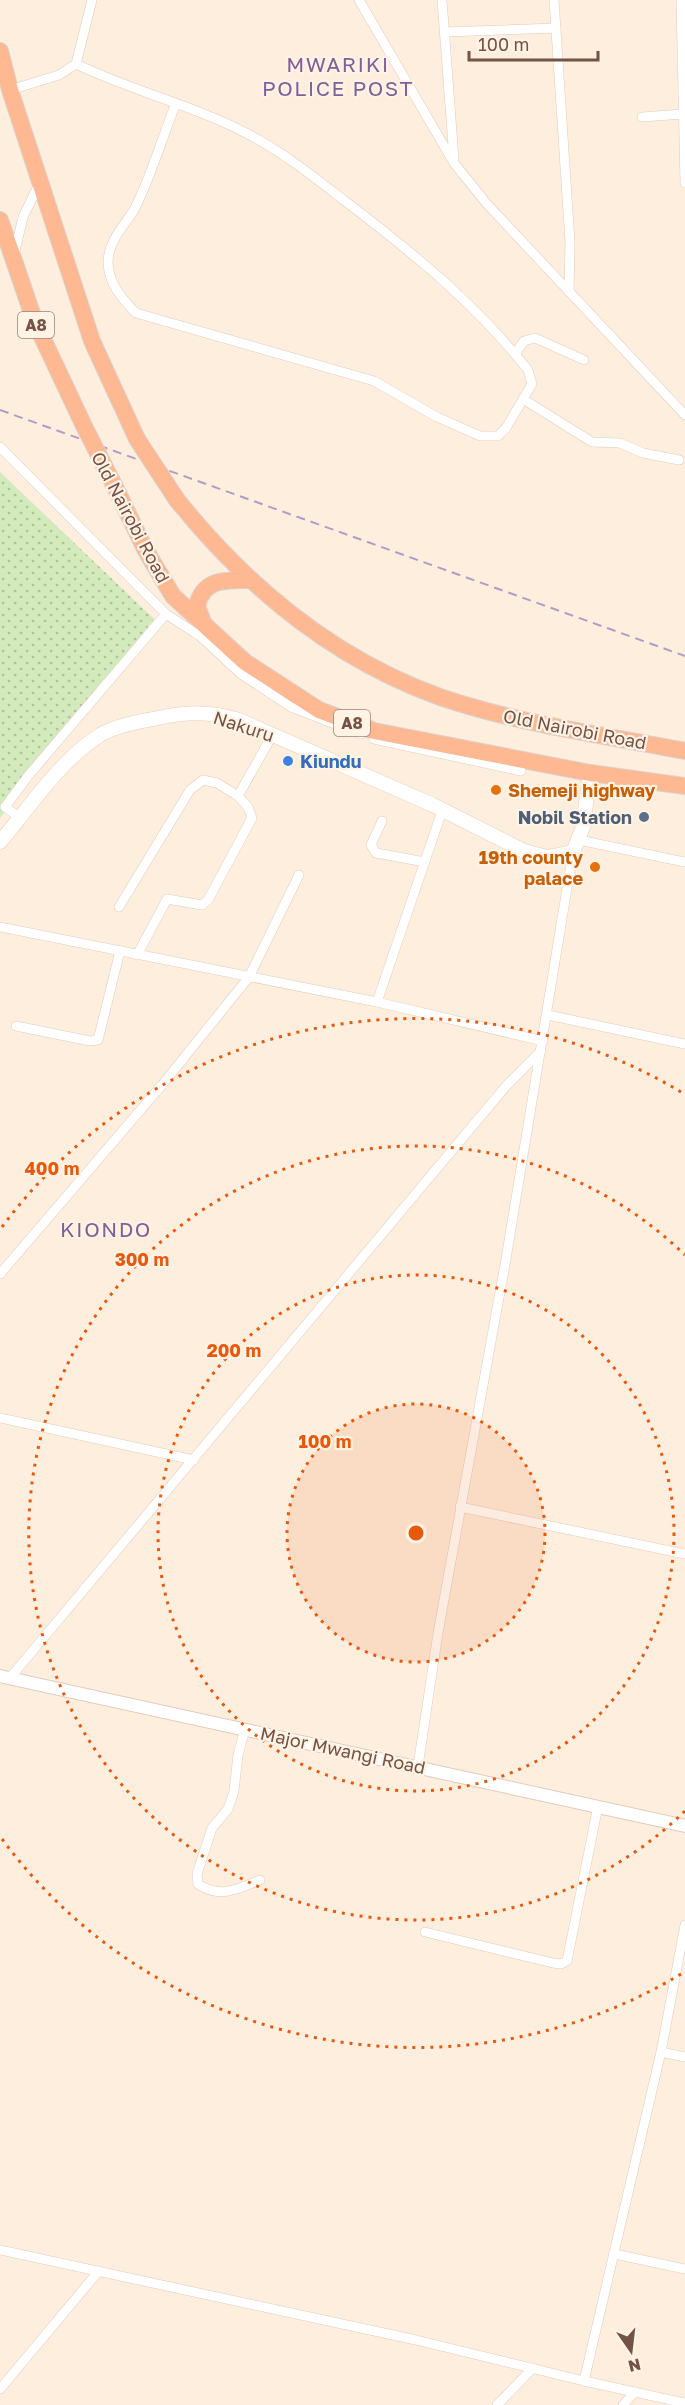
<svg xmlns="http://www.w3.org/2000/svg" width="685" height="2405" font-family="'Golos Text',sans-serif">
  <style>
    .grass { fill: url(#grass-dots) }
    .lines { fill: none; stroke-linecap: round; stroke-linejoin: round }
    .minor-casing { stroke: #e3cbbd; stroke-width: 10 }
    .tertiary-casing { stroke: #e3cbbd; stroke-width: 14 }
    .secondary-casing { stroke: #e9ccb9; stroke-width: 15 }
    .trunk-casing { stroke: #dbd2cf; stroke-width: 18 }
    .minor { stroke: #fff; stroke-width: 9 }
    .tertiary { stroke: #fff; stroke-width: 12 }
    .secondary { stroke: #fff; stroke-width: 14 }
    .trunk { stroke: #feb892; stroke-width: 16 }
    .rail { stroke: #b09dc6; stroke-width: 2; stroke-dasharray: 9 6; stroke-linecap: butt }
    .trunk-bridge-casing { stroke: #dbd2cf; stroke-width: 18; stroke-linecap: butt }
    .trunk-bridge { stroke: #feb892; stroke-width: 16 }
    .ring { fill: none; stroke: #e8590c; stroke-width: 3; stroke-dasharray: 3 6 }
    .shop-dot { fill: #3f7fe0; stroke: #fff3e5; stroke-width: 2 }
    .food-dot { fill: #e8710a; stroke: #fff3e5; stroke-width: 2 }
    .service-dot { fill: #5c6f8a; stroke: #fff3e5; stroke-width: 2 }
    .labels { text-anchor: middle; dominant-baseline: central; stroke-width: 4.5; stroke-linejoin: round; paint-order: stroke }
    .shield { fill: #fff3e5; stroke: #9e8275; stroke-width: 1.5 }
    .shield-label { font-size: 16px; font-weight: bold; fill: #745245 }
    .street-label { font-size: 18px; fill: #745245; stroke: #fff3e5 }
    .shop-label { font-size: 18px; font-weight: bold; fill: #366cbe; stroke: #fff3e5; text-anchor: start }
    .food-label { font-size: 18px; font-weight: bold; fill: #c56008; stroke: #fff3e5; text-anchor: start }
    .service-label { font-size: 18px; font-weight: bold; fill: #4e5e75; stroke: #fff3e5; text-anchor: end }
    .quarter-label { font-size: 21px; letter-spacing: 1.5px; fill: #816098; stroke: #fff3e5 }
    .centre { fill: #e8590c; stroke: #fff3e5; stroke-width: 3 }
    .ring-label { font-size: 18px; text-anchor: middle; font-weight: bold; fill: #e8590c; stroke: #fff3e5; stroke-width: 4.5; stroke-linejoin: round; paint-order: stroke }
  </style>
  <defs>
    <pattern id="grass-dots" width="8" height="8" patternUnits="userSpaceOnUse" patternTransform="scale(1.5)"><rect width="8" height="8" fill="#d3ebbc"/><path d="M2 2h.1M6 6h.1" fill="none" stroke="#b0c19b" stroke-width="1.8" stroke-linecap="round"/></pattern>
  </defs>
  <rect width="100%" height="100%" fill="#fdeede"/>
  <polygon class="grass" points="0,472 154,619 0,818"/>
  <g class="lines">
    <defs>
      <g id="minor">
        <polyline points="359,0 454,163 487,204 685,415"/>
        <polyline points="442,0 454,159"/>
        <polyline points="554,0 570,242 569,292"/>
        <polyline points="681,0 685,183"/>
        <polyline points="444,32 556,28"/>
        <path d="M76,64c56,27 117,41 172,70 36,19 66,43 97,67 67,51 131,103 183,169l4,14 -26,44 -8,8h-18l-43,-19 -63,-36 -238,-68c-14,-14 -27,-29 -28,-50 0,-22 16,-37 26,-53 17,-33 28,-72 42,-107"/>
        <polyline points="10,90 59,75 76,64 92,0"/>
        <polyline points="642,117 683,114"/>
        <polyline points="14,255 23,217 40,182"/>
        <polyline points="515,354 524,341 535,338 584,360"/>
        <polyline points="523,399 592,442 620,443 643,453 679,460"/>
        <polyline points="0,447 166,614 28,776 5,807 20,818"/>
        <polyline points="166,614 200,636 241,674 291,707 361,734"/>
        <polyline points="374,739 521,771"/>
        <polyline points="382,821 371,845 376,853 425,862"/>
        <polyline points="579,840 685,862"/>
        <polyline points="119,907 190,790 203,780 217,783 238,796"/>
        <polyline points="0,927 377,1002 543,1041"/>
        <polyline points="137,955 167,899 202,905 208,900 252,818 248,807 238,796 273,734"/>
        <polyline points="377,1002 442,811"/>
        <polyline points="548,1015 685,1044"/>
        <polyline points="16,1026 90,1041 98,1040 120,951"/>
        <polyline points="0,1274 162,1085 249,977 299,875"/>
        <polyline points="0,1418 194,1460"/>
        <polyline points="460,1507 685,1554"/>
        <polyline points="9,1679 475,1123 508,1084 541,1051"/>
        <path d="M245,1729l-7,26 -4,36 -6,18 -16,19 -15,46 1,10c22,15 39,5 62,-4"/>
        <polyline points="418,1766 438,1633 506,1259 573,852"/>
        <polyline points="425,1932 553,1963 561,1964 567,1961 598,1806"/>
        <polyline points="661,2052 685,2057"/>
        <polyline points="0,2250 416,2340 584,2381 685,2403"/>
        <polyline points="615,2254 685,2269"/>
        <polyline points="584,2381 661,2052 685,1925"/>
        <polyline points="0,2389 98,2272"/>
        <polyline points="497,2405 533,2368"/>
        <polyline points="623,2405 635,2392"/>
      </g>
      <polyline id="tertiary" points="0,1676 685,1826"/>
      <path id="secondary" d="M0,842c30,-35 60,-82 100,-107 17,-10 39,-13 58,-17 28,-6 53,-7 81,2l194,85 91,46 23,6 26,-5 10,-25 7,-54"/>
      <g id="trunk">
        <polyline points="0,51 10,90 92,341 137,439"/>
        <polyline points="0,220 35,322 84,426"/>
        <polyline points="118,493 146,551 173,596 245,662 319,710 374,731 590,773 685,786"/>
        <path d="M177,500c70,87 157,159 263,197 79,27 164,38 245,54"/>
        <path d="M203,622l-6,-16c6,-28 30,-26 53,-26"/>
      </g>
    </defs>
    <use href="#minor" class="minor-casing"/>
    <use href="#tertiary" class="tertiary-casing"/>
    <use href="#secondary" class="secondary-casing"/>
    <use href="#trunk" class="trunk-casing"/>
    <use href="#minor" class="minor"/>
    <use href="#tertiary" class="tertiary"/>
    <use href="#secondary" class="secondary"/>
    <use href="#trunk" class="trunk"/>
    <polyline class="rail" points="0,410 685,656"/>
    <defs>
      <g id="trunk-bridge">
        <polyline points="84,426 118,493"/>
        <polyline points="137,439 177,500"/>
      </g>
    </defs>
    <use href="#trunk-bridge" class="trunk-bridge-casing"/>
    <use href="#trunk-bridge" class="trunk-bridge"/>
  </g>
  <circle cx="416" cy="1533" r="129" fill="#e8590c" fill-opacity=".12"/>
  <g class="ring">
    <circle cx="416" cy="1533" r="129"/>
    <circle cx="416" cy="1533" r="258"/>
    <path d="M685 1811A387 387 0 1 1 685 1255"/>
    <path d="M681 1974A515 515 0 0 1 2 1839M2 1227A515 515 0 0 1 681 1092"/>
  </g>
  <circle class="shop-dot" cx="288" cy="761" r="6"/>
  <g class="food-dot">
    <circle cx="496" cy="790" r="6"/>
    <circle cx="595" cy="867" r="6"/>
  </g>
  <circle class="service-dot" cx="644" cy="817" r="6"/>
  <g class="labels">
    <g class="shield">
      <rect x="18" y="312" width="36" height="26" rx="4.5"/>
      <rect x="334" y="710" width="36" height="26" rx="4.5"/>
    </g>
    <g class="shield-label">
      <text x="36" y="325">A8</text>
      <text x="352" y="723">A8</text>
    </g>
    <g class="street-label">
      <text transform="translate(131 517) rotate(62)">Old Nairobi Road</text>
      <text transform="translate(244 726) rotate(18)">Nakuru</text>
      <text transform="translate(575 729) rotate(11)">Old Nairobi Road</text>
      <text transform="translate(343 1750) rotate(12)">Major Mwangi Road</text>
    </g>
    <g class="shop-label">
      <text x="300" y="761">Kiundu</text>
    </g>
    <g class="food-label">
      <text x="508" y="790">Shemeji highway</text>
      <text x="583" y="857" text-anchor="end">19th county<tspan x="583" dy="21">palace</tspan></text>
    </g>
    <g class="service-label">
      <text x="632" y="817">Nobil Station</text>
    </g>
    <g class="quarter-label">
      <text x="338" y="64">MWARIKI<tspan x="338" dy="24">POLICE POST</tspan></text>
      <text x="106" y="1229">KIONDO</text>
    </g>
  </g>
  <circle cx="416" cy="1533" r="9" class="centre"/>
  <g class="ring-label">
    <text x="52" y="1175">400 m</text>
    <text x="142" y="1266">300 m</text>
    <text x="234" y="1357">200 m</text>
    <text x="325" y="1448">100 m</text>
  </g>
  <g transform="translate(631 2351) rotate(166)" stroke="#fff3e5" stroke-width="4.5" paint-order="stroke">
  <path d="M0-4.5L10 22L0 15L-10 22Z" fill="#745245"/>
  <text y="-9" font-size="16" font-weight="bold" text-anchor="middle" fill="#745245">N</text>
  </g>
  <path d="M469 51v9h129v-9" fill="none" stroke="#745245" stroke-width="3"/>
  <text x="478" y="51" font-size="18" fill="#745245" stroke="#fff3e5" stroke-width="4.5" paint-order="stroke">100 m</text>
</svg>
